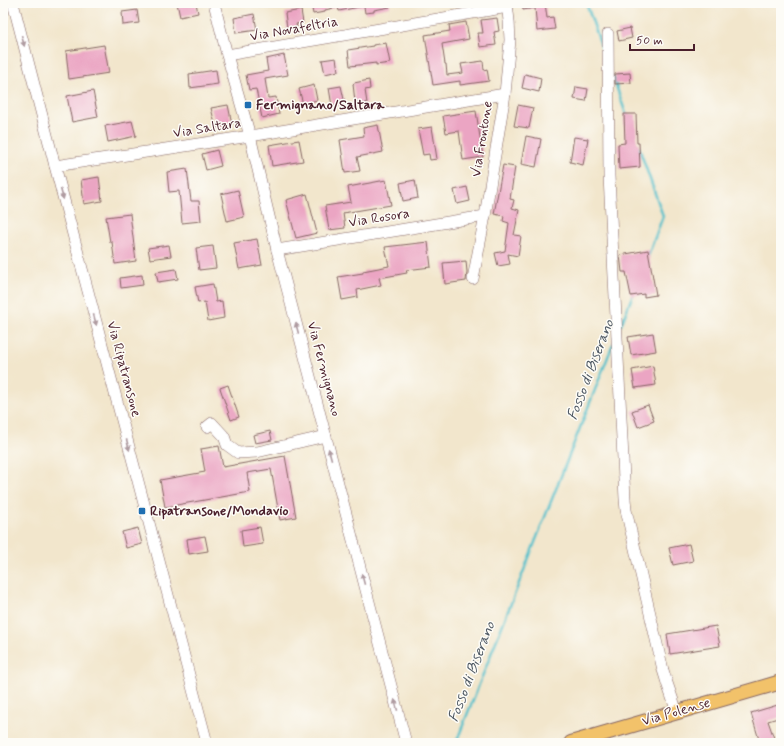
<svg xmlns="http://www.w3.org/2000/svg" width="784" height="746" font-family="Mynerve,sans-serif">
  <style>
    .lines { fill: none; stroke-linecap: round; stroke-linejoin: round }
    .stream { stroke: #54c1cc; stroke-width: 2.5 }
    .building { fill: #eba5c3 }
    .minor-casing { stroke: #856563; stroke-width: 12 }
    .major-casing { stroke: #856563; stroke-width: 16 }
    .minor { stroke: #fff; stroke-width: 11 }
    .major { stroke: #f2c26a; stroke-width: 14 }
    .oneway { fill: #ae9aa0 }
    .poi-dot { fill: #1f6fb2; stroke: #fdfcf7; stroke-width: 1.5 }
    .labels { text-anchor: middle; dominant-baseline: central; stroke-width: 3; stroke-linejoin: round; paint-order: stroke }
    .street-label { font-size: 14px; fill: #4a1f2b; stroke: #fdfcf7 }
    .poi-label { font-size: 14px; font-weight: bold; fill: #4a1f2b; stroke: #fdfcf7; text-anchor: start }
    .water-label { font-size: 15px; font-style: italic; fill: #4e5863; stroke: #fdfcf7 }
  </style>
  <rect width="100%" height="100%" fill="#fdfcf7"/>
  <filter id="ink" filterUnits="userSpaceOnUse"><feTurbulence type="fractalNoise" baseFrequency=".025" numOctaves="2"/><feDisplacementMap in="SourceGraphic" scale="8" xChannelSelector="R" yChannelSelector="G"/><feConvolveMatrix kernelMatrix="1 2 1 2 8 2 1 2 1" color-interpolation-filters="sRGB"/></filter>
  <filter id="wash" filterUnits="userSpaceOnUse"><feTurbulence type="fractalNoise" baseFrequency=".012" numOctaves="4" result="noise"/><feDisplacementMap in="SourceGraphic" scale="16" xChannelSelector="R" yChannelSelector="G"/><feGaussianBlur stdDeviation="0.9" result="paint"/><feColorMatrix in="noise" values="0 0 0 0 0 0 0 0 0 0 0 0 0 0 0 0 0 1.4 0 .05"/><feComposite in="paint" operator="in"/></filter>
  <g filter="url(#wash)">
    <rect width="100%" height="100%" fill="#f2e6cc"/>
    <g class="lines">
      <g class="stream">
        <polyline points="586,3 603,51"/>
        <polyline points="613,77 627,117"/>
        <polyline points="639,148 663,216 648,256"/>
        <polyline points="621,325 633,294"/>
        <polyline points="456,743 613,344"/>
      </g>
    </g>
    <g id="blocks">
      <g class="building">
        <polygon points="177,3 196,3 198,13 180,17"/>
        <polygon points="311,3 390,3 390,7 374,10 374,12 365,13 364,6 339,11 338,7 325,10 325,12 313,14"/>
        <polygon points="522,3 545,3 547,18 553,17 555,29 537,31 535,8 523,10"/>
        <polygon points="137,10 139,23 123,25 122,12"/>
        <polygon points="301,10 303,23 296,24 297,27 287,28 285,13"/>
        <polygon points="254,14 257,30 236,33 234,18"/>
        <polygon points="497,18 499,31 494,32 496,45 480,47 478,33 483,33 481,20"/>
        <polygon points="466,22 469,39 442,44 445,64 446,64 447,75 463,73 461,64 483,61 484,70 487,69 489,81 460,85 460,81 433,85 425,35 450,31 449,25"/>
        <polygon points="630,28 632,38 619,41 617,31"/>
        <polygon points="386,43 390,63 376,65 376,63 350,66 348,50 373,46 373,45"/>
        <polygon points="104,45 109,73 69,79 66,51"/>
        <polygon points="284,55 288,75 265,79 268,98 276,97 279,114 262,118 256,89 249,90 246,75 268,71 266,59"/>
        <polygon points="336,58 338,71 325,74 322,60"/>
        <polygon points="216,70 218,84 190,88 189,74"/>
        <polygon points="630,73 631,83 615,84 615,74"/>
        <polygon points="525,74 541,78 539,92 522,88"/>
        <polygon points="369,80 370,89 365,90 367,103 357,105 357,101 355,102 353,84 354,83"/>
        <polygon points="314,85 317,100 303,104 299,89"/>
        <polygon points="341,86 345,104 332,106 329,88"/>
        <polygon points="576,87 588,89 586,101 574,99"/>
        <polygon points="93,91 98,117 72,122 67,96"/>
        <polygon points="228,105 232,124 216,128 211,108"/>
        <polygon points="518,105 533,108 529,128 514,126"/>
        <polygon points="476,111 483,157 463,160 459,131 446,133 443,116"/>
        <polygon points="624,114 636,114 637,143 639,143 640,167 619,169 618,144 625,143"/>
        <polygon points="132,121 136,136 108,142 105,126"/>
        <polygon points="378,125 383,152 357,157 360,171 345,173 340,140 364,136 363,128"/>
        <polygon points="432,127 437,159 430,160 429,154 423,155 418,129"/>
        <polygon points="526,136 541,139 536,167 521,164"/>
        <polygon points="574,137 588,139 583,165 570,162"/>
        <polygon points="299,140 303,161 272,166 269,145"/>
        <polygon points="217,150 221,166 206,170 202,154"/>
        <polygon points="503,165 515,167 510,199 514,200 512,208 519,210 514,235 521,236 518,256 508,254 510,264 498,266 495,253 505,251 509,223 503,221 504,216 494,214"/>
        <polygon points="187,169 191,201 199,201 201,221 182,223 179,191 169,192 167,172"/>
        <polygon points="99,177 102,201 84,204 81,180"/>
        <polygon points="386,180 391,205 343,213 345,228 329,230 325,206 351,202 348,187"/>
        <polygon points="415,180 418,198 403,201 400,183"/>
        <polygon points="467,187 470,201 457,204 454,190"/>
        <polygon points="238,190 244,217 227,221 221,194"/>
        <polygon points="307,194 317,233 296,238 286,200"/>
        <polygon points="130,214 136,261 115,264 112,242 110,242 106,217"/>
        <polygon points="257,239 262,265 239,269 234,243"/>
        <polygon points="428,242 431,267 406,270 407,273 379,278 381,285 357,290 358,297 342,300 338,277 363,273 363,271 389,266 385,247"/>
        <polygon points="169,245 171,256 150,259 148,248"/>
        <polygon points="213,246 216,268 199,270 196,248"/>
        <polygon points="648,250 656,295 644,297 644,294 631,296 626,272 622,272 620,255"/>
        <polygon points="466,261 467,272 466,281 445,284 443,263"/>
        <polygon points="176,269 178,279 158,282 156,272"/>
        <polygon points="142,275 143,285 121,288 120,278"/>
        <polygon points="213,284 216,302 222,301 224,318 208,321 205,302 198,303 195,287"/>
        <polygon points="653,333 656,351 631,355 628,337"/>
        <polygon points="653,366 656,385 635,388 632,370"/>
        <polygon points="228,385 239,417 231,420 220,388"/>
        <polygon points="648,405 654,421 638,427 632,411"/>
        <polygon points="270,431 272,440 255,443 253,435"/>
        <polygon points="219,446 223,467 285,456 296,517 280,520 271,469 247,473 250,492 165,507 160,480 205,472 201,449"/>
        <polygon points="260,527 263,544 243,547 241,530"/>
        <polygon points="138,528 142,544 126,548 122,532"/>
        <polygon points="205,536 208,551 189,554 187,539"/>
        <polygon points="689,544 693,561 673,565 669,548"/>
        <polygon points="716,626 720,646 670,654 667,634"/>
        <polygon points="781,704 781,717 768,721 775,741 769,743 760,743 751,713"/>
      </g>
    </g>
  </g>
  <g filter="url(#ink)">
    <use href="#blocks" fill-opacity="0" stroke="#856563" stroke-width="1"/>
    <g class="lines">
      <defs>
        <g id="minor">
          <polyline points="13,3 55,166 207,743"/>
          <polyline points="214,3 227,55 250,136 277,250 406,743"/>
          <polyline points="608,34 609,176 625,499 626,510 663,670 667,683 677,712"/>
          <polyline points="227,55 508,7"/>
          <polyline points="55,166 250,136 505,94"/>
          <polyline points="277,250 485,216"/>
          <polyline points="473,279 485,216 505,94 510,40 509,21 507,3"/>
          <polyline points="207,427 212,423 224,436 227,445 238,453 257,452 326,436"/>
        </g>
        <polyline id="major" points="571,743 781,682"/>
      </defs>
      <use href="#minor" class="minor-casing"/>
      <use href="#major" class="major-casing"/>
      <use href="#minor" class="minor"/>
      <use href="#major" class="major"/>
    </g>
    <defs><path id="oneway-solid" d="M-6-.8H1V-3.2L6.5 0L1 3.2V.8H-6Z"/></defs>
    <g class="oneway">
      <use href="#oneway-solid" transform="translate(23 41) rotate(76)"/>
      <use href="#oneway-solid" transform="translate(62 194) rotate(75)"/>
      <use href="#oneway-solid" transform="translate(95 320) rotate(75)"/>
      <use href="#oneway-solid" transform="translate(297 328) rotate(-105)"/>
      <use href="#oneway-solid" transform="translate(128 445) rotate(75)"/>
      <use href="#oneway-solid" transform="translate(330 454) rotate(-105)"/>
      <use href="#oneway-solid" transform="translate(363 579) rotate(-105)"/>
      <use href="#oneway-solid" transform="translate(396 705) rotate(-105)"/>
    </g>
  </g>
  <g class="poi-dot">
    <rect x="244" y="101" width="8" height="8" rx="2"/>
    <rect x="138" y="507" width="8" height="8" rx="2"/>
  </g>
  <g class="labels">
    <g class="street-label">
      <text transform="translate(294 29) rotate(-10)">Via Novafeltria</text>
      <text transform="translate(207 128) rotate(-9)">Via Saltara</text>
      <text transform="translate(482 139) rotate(-81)">Via Frontone</text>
      <text transform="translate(379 218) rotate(-9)">Via Rosora</text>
      <text transform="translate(124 369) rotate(75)">Via Ripatransone</text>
      <text transform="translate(324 369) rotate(75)">Via Fermignano</text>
      <text transform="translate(676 712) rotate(-16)">Via Polense</text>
    </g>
    <g class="poi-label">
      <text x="256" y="105">Fermignano/Saltara</text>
      <text x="150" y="511">Ripatransone/Mondavio</text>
    </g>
    <g class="water-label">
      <text transform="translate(591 370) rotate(-69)">Fosso di Biserano</text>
      <text transform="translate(472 672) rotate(-69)">Fosso di Biserano</text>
    </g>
  </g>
  <rect width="784" height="746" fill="none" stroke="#fdfcf7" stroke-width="16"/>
  <path d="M630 44v6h64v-6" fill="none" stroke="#4a1f2b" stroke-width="2"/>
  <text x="636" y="44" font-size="12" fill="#4a1f2b" stroke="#fdfcf7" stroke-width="3" paint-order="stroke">50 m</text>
</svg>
